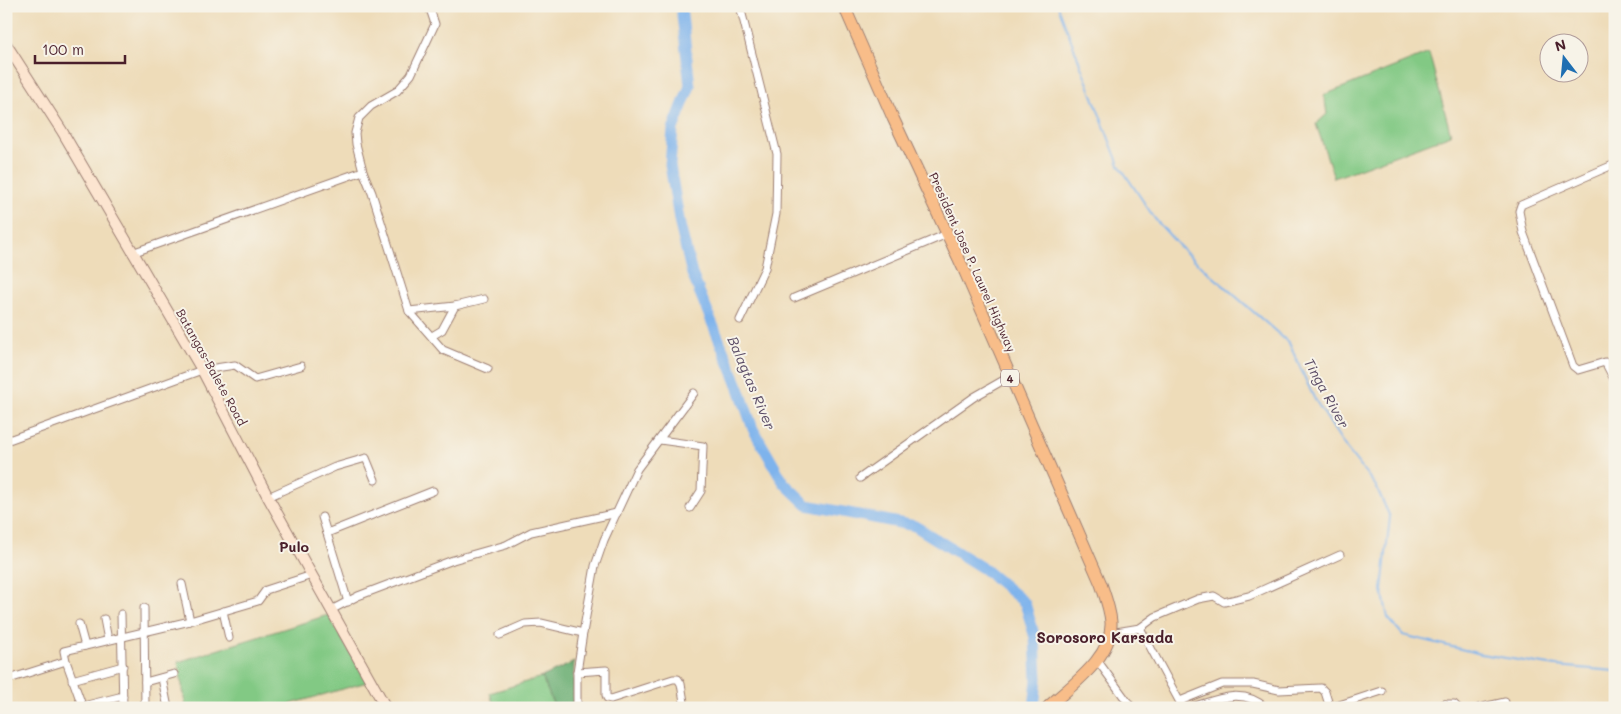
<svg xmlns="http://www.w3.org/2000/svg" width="1621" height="714" font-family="Mali,sans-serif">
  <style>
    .green { fill: #82c984; stroke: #667458 }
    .forest { fill: #69ad72; stroke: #5a664e }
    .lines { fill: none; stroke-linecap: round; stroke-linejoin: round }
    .stream { stroke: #7eb3ec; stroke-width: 2 }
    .river { stroke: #7eb3ec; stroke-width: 11 }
    .minor-casing { stroke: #9c7e72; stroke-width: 9 }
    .secondary-casing { stroke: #9c7e72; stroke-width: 12 }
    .trunk-casing { stroke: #9c7e72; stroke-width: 13 }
    .minor { stroke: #fff; stroke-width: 7 }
    .secondary { stroke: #fce5d0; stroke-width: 10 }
    .trunk { stroke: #f8bd89; stroke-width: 11 }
    .labels { text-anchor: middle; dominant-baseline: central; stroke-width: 4; stroke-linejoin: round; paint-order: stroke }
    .shield { fill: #f7f3e8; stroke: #7e5f64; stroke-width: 1 }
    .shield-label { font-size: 11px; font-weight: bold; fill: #4a1f2b }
    .street-label { font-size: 12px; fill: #4a1f2b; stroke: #f7f3e8 }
    .water-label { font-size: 14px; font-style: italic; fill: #5a4b65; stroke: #f7f3e8 }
    .neighbourhood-label { font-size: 14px; font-weight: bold; fill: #4a1f2b; stroke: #f7f3e8 }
    .quarter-label { font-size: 15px; font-weight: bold; fill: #4a1f2b; stroke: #f7f3e8 }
  </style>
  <rect width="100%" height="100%" fill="#f7f3e8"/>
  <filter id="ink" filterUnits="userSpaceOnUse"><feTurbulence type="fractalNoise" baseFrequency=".02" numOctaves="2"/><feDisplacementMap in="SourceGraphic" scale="10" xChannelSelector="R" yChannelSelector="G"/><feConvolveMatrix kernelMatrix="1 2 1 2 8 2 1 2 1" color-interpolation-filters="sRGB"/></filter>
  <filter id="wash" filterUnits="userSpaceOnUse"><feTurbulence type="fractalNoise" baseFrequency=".0096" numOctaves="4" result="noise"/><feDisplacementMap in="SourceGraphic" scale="20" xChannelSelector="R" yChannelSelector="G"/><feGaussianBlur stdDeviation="1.12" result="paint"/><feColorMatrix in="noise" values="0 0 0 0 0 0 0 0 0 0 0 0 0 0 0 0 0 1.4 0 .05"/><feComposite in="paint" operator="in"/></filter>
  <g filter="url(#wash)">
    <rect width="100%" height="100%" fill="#eedcb9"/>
    <g class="green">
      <polygon points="1429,53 1451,135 1334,178 1316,124 1327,114 1324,95"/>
      <polygon points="328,615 367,682 277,708 186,708 178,662"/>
      <polygon points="542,677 555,708 480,708 493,703 490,693"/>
    </g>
    <polygon class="forest" points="574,662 573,708 555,708 542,677"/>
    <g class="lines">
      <polyline class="stream" points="1058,6 1119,165 1155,219 1184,251 1289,343 1314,398 1346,448 1376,486 1390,517 1382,590 1388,618 1403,635 1481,654 1556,666 1615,671"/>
      <polyline class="river" points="681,6 690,86 673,129 670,165 680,225 692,274 739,388 753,429 784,483 807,505 915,526 984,569 1025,603 1035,638 1037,679 1034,708"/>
    </g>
  </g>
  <g filter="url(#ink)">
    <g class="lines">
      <defs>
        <g id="minor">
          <polyline points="429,6 435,24 411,75 397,91 371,106 359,118 355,133 356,144 363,171 372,193 409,311 443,350 488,369"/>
          <polyline points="740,6 777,154 776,214 765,268 740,320"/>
          <polyline points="1615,164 1521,205 1519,211 1523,232 1573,366 1578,370 1605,362 1615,381"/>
          <polyline points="132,253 363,171"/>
          <polyline points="794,298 947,234"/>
          <polyline points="409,311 455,306 484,299"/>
          <polyline points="432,336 442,330 455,306"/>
          <polyline points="660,440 703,446 701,491 690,508"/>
          <polyline points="6,441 202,370 235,365 255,379 301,366"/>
          <polyline points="860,478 974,397 1009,377"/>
          <polyline points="268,497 335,467 366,458 375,480"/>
          <polyline points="322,517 348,602"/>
          <polyline points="327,533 433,491"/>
          <polyline points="182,584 190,621"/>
          <polyline points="144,608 145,708"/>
          <polyline points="331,610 358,596 453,560 506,545 531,532 617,513"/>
          <polyline points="223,611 229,638"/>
          <polyline points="121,614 123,708"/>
          <polyline points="104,619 108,640"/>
          <polyline points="79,624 85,646"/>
          <polyline points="1140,628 1183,708"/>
          <polyline points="1110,633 1140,628 1155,617 1198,599 1214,596 1224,602 1249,596 1340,555"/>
          <polyline points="500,635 525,624 541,623 583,633"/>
          <polyline points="1097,660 1132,708"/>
          <polyline points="577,672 606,670 606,695 607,698 611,699 673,679 678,679 681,684 685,708"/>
          <polyline points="162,678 168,708"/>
          <polyline points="6,680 66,661"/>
          <polyline points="72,680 123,666"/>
          <polyline points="145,682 174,674"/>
          <polyline points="1180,701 1222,684 1253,684 1279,690 1321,688 1325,692 1330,708"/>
          <polyline points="1445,704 1454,704 1458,708"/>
          <polyline points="83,706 123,696"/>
          <polyline points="83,708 66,661 64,651 190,621 258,601 266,590 312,575"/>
          <polyline points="577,708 577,672 583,633 595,566 604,540 637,469 694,393"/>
          <path d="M1189,708c27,-8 53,-22 77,0"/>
          <polyline points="1330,708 1382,691"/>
          <polyline points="1434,708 1445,704 1448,708"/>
          <polyline points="1479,708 1505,702"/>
        </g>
        <polyline id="secondary" points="6,44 62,131 202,370 268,497 386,708"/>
        <path id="trunk" d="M844,6l49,112 72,154 136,312c4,12 9,25 10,38 2,36 -41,64 -64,86"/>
      </defs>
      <use href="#minor" class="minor-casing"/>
      <use href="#secondary" class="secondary-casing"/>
      <use href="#trunk" class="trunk-casing"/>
      <use href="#minor" class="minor"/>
      <use href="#secondary" class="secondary"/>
      <use href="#trunk" class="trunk"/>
    </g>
  </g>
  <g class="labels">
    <rect class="shield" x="1001" y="369.5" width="18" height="17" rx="4"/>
    <g class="shield-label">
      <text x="1010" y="378">4</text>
    </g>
    <g class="street-label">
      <text transform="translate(973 262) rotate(66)">President Jose P. Laurel Highway</text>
      <text transform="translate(212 367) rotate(61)">Batangas-Balete Road</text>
    </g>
    <g class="water-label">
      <text transform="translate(752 383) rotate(67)">Balagtas River</text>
      <text transform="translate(1327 393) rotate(61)">Tinga River</text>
    </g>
    <g class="neighbourhood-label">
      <text x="294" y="546">Pulo</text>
    </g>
    <g class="quarter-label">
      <text x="1105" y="637">Sorosoro Karsada</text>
    </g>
  </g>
  <rect width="1621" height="714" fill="none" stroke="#f7f3e8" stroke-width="25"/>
  <g transform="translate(1564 58) rotate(344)"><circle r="24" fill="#f7f3e8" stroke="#b29e9c"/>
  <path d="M0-4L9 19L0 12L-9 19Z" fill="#1f6fb2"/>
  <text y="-8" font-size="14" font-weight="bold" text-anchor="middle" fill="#4a1f2b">N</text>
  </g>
  <path d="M35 55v8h90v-8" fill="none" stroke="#4a1f2b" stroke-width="2.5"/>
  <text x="42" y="55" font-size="15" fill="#4a1f2b" stroke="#f7f3e8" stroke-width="4" paint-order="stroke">100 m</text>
</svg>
